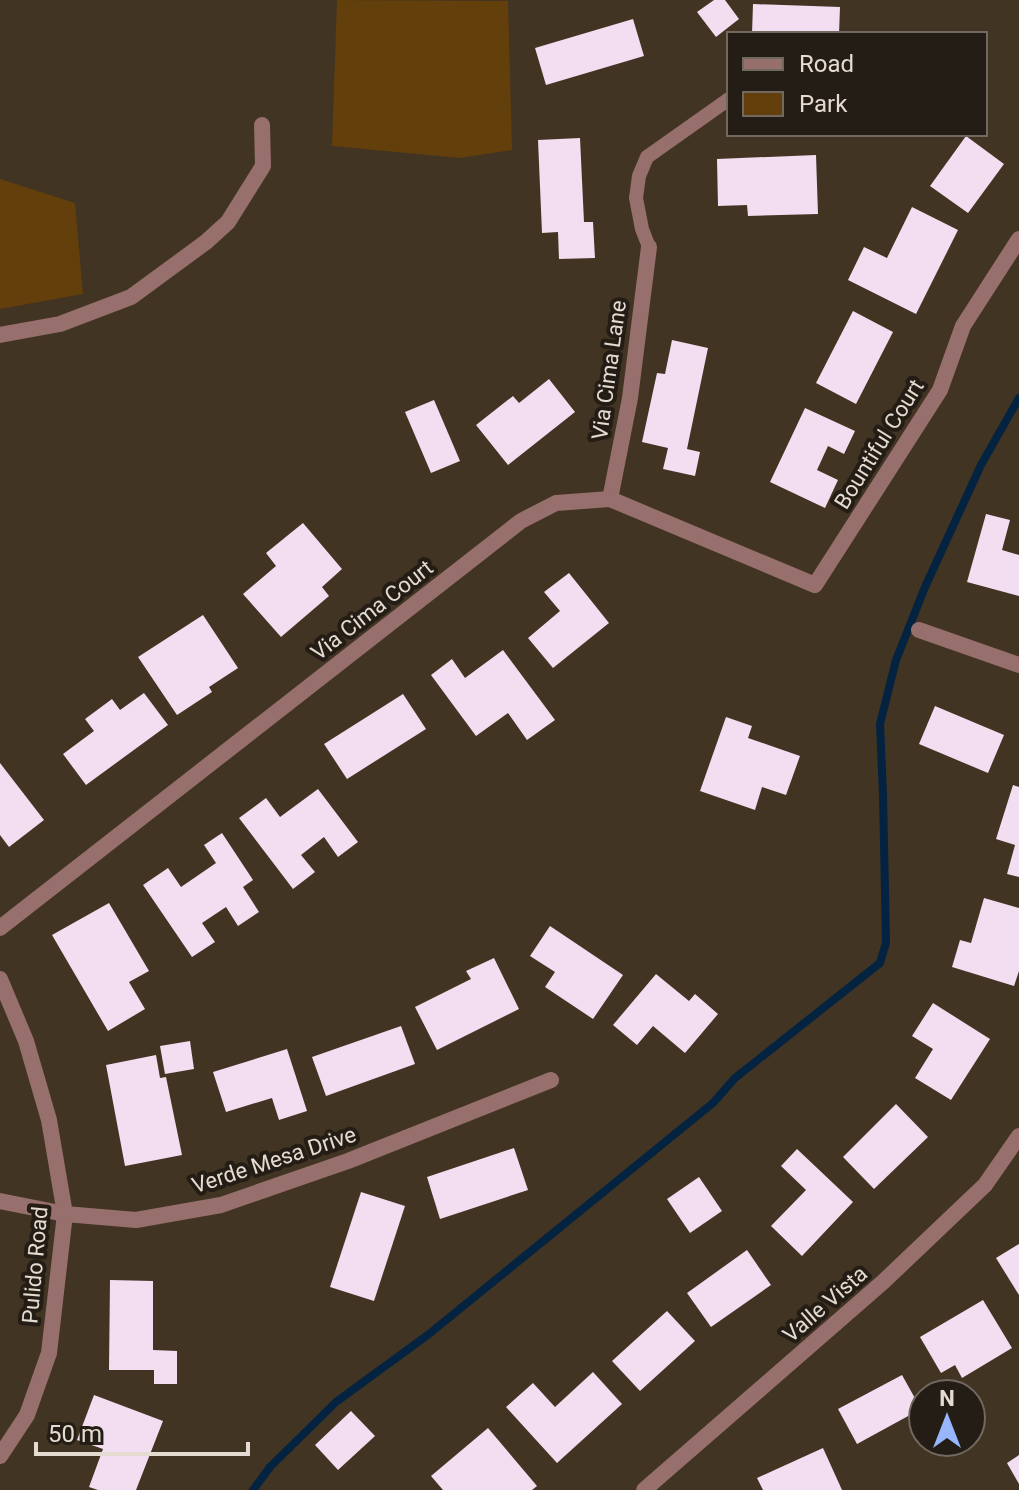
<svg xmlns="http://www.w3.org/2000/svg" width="1019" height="1490" font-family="Roboto,sans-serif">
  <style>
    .green { fill: #623f0b }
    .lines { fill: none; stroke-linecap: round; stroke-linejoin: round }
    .stream { stroke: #032341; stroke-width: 8 }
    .building { fill: #f2ddf1 }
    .lane { stroke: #976f6c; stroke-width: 14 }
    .street { stroke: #976f6c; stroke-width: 16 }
    .labels { text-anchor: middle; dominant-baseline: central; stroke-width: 8; stroke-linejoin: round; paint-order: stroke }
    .street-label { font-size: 22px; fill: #e4dbd1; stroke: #241d15 }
  </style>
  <rect width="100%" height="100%" fill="#423423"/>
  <g class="green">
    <polygon points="337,0 508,1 512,150 460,158 332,146"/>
    <polygon points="0,179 75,203 83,294 0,309"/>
  </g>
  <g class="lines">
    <polyline class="stream" points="253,1490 270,1467 336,1402 429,1334 713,1103 735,1078 880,963 886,943 883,794 880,724 896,660 925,587 981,465 1019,398"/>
  </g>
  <g class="building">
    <polygon points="714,0 725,0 739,19 716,37 697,12"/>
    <polygon points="753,4 840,7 839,34 752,34"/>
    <polygon points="633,19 644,56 546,85 535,48"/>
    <polygon points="966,136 1004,164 968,213 930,186"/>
    <polygon points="580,138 584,222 593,222 595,258 559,259 558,232 542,233 538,140"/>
    <polygon points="816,155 818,214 748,216 747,205 718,206 717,159"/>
    <polygon points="912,207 958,230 916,314 848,280 864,247 887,258"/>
    <polygon points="853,311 893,332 856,404 816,383"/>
    <polygon points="672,340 708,348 687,449 700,452 695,476 663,469 668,448 642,442 657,373 665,374"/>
    <polygon points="549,379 575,412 508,465 476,425 513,396 519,403"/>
    <polygon points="434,400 460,461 431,473 405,412"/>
    <polygon points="805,408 855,431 844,454 828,446 817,470 838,480 825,508 770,482"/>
    <polygon points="986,514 1010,520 1002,550 1019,555 1019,596 967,582"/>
    <polygon points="303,523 342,569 322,587 329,596 281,637 243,594 276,566 266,553"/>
    <polygon points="569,573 609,623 553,668 528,638 560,611 544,592"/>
    <polygon points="203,615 238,668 209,687 212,692 177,715 138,657"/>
    <polygon points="503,650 555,720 527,740 508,713 476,736 431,675 452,659 465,678"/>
    <polygon points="144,693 168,725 86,785 63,754 94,731 85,719 112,699 120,710"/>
    <polygon points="403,694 426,729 347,779 324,744"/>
    <polygon points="935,706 1004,735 988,773 919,744"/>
    <polygon points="726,717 752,726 748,738 800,756 786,795 762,787 755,810 700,791"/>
    <polygon points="0,763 44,820 9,847 0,835"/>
    <polygon points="1013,785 1019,787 1019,877 1007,874 1015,845 996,839"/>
    <polygon points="318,789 358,842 338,857 324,837 301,855 315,872 293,889 239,818 266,798 280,817"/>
    <polygon points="222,833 253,880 243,887 259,912 238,926 226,907 202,923 215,942 192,957 143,885 168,868 181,887 216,863 204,845"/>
    <polygon points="984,898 1019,908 1019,971 1014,986 952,967 960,940 971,943"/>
    <polygon points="109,903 149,971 129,982 145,1009 108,1031 52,935"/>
    <polygon points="550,926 623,975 593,1019 545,987 555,972 530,956"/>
    <polygon points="494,958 519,1009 437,1050 415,1007 471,979 466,971"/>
    <polygon points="656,974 689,1001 695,994 718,1014 685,1053 653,1026 637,1045 613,1025"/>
    <polygon points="933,1003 990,1039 951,1100 915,1078 933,1049 912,1036"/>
    <polygon points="401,1026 415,1064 326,1096 312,1057"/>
    <polygon points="190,1041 194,1069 165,1074 160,1046"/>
    <polygon points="287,1049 307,1111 279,1120 272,1098 226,1112 213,1072"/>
    <polygon points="156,1055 160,1078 166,1077 182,1155 125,1166 106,1065"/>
    <polygon points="896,1104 928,1137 874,1189 843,1157"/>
    <polygon points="514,1148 528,1190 440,1219 427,1177"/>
    <polygon points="797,1149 853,1202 802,1256 771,1226 806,1190 781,1166"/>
    <polygon points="699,1177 722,1211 690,1233 667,1199"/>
    <polygon points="361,1192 405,1206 374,1301 330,1287"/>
    <polygon points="1019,1244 1019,1295 996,1258"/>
    <polygon points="747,1250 771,1285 711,1327 687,1293"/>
    <polygon points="110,1280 153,1281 153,1350 177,1351 177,1384 154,1384 154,1370 109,1370"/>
    <polygon points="983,1300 1012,1348 962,1378 955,1365 941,1373 920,1337"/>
    <polygon points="667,1311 695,1341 640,1391 612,1361"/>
    <polygon points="593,1372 622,1404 557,1463 506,1407 533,1383 555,1407"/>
    <polygon points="902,1375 921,1409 857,1444 838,1409"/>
    <polygon points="94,1395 163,1421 136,1490 98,1490 89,1487 103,1449 77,1440"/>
    <polygon points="351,1411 375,1436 338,1470 315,1445"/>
    <polygon points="488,1428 537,1486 532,1490 443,1490 431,1476"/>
    <polygon points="823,1448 842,1490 763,1490 757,1478"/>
    <polygon points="1019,1455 1019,1484 1007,1463"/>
  </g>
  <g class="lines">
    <polyline class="lane" points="649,247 642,229 636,198 639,176 647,157 729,99"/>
    <g class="street">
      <polyline points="0,335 60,324 131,297 206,242 228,222 263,166 262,125"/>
      <polyline points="610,499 630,398 649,247"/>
      <polyline points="919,630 1019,665"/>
      <polyline points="0,928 521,521 556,503 610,499 815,585 940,390 963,326 1019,239"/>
      <polyline points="0,979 26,1041 49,1120 65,1214 49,1353 27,1415 0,1456"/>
      <polyline points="0,1201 65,1214 136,1220 221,1205 348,1161 551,1080"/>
      <polyline points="644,1490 883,1282 985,1185 1019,1136"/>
    </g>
  </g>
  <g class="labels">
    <g class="street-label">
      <text transform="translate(609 370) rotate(-82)">Via Cima Lane</text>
      <text transform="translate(879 444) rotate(-58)">Bountiful Court</text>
      <text transform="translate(372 610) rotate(-38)">Via Cima Court</text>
      <text transform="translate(274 1160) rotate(-18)">Verde Mesa Drive</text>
      <text transform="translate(35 1265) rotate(-85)">Pulido Road</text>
      <text transform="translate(825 1304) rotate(-41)">Valle Vista</text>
    </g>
  </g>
  <rect x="727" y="32" width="260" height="104" fill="#241d15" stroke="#716960" stroke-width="2"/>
  <rect x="743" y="58" width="40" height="12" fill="#976f6c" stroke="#716960" stroke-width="2"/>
  <text x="799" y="72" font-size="24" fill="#e4dbd1">Road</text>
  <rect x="743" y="92" width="40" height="24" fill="#623f0b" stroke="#716960" stroke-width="2"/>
  <text x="799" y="112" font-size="24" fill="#e4dbd1">Park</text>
  <g transform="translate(947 1418)"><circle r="38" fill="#241d15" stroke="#716960" stroke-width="2"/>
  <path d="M0-6L14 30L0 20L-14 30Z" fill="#97b6fd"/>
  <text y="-12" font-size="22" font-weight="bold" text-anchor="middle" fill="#e4dbd1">N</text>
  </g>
  <path d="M36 1442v12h212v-12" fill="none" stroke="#e4dbd1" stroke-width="4"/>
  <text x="48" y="1442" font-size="24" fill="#e4dbd1" stroke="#241d15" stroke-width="6" paint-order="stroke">50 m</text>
</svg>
